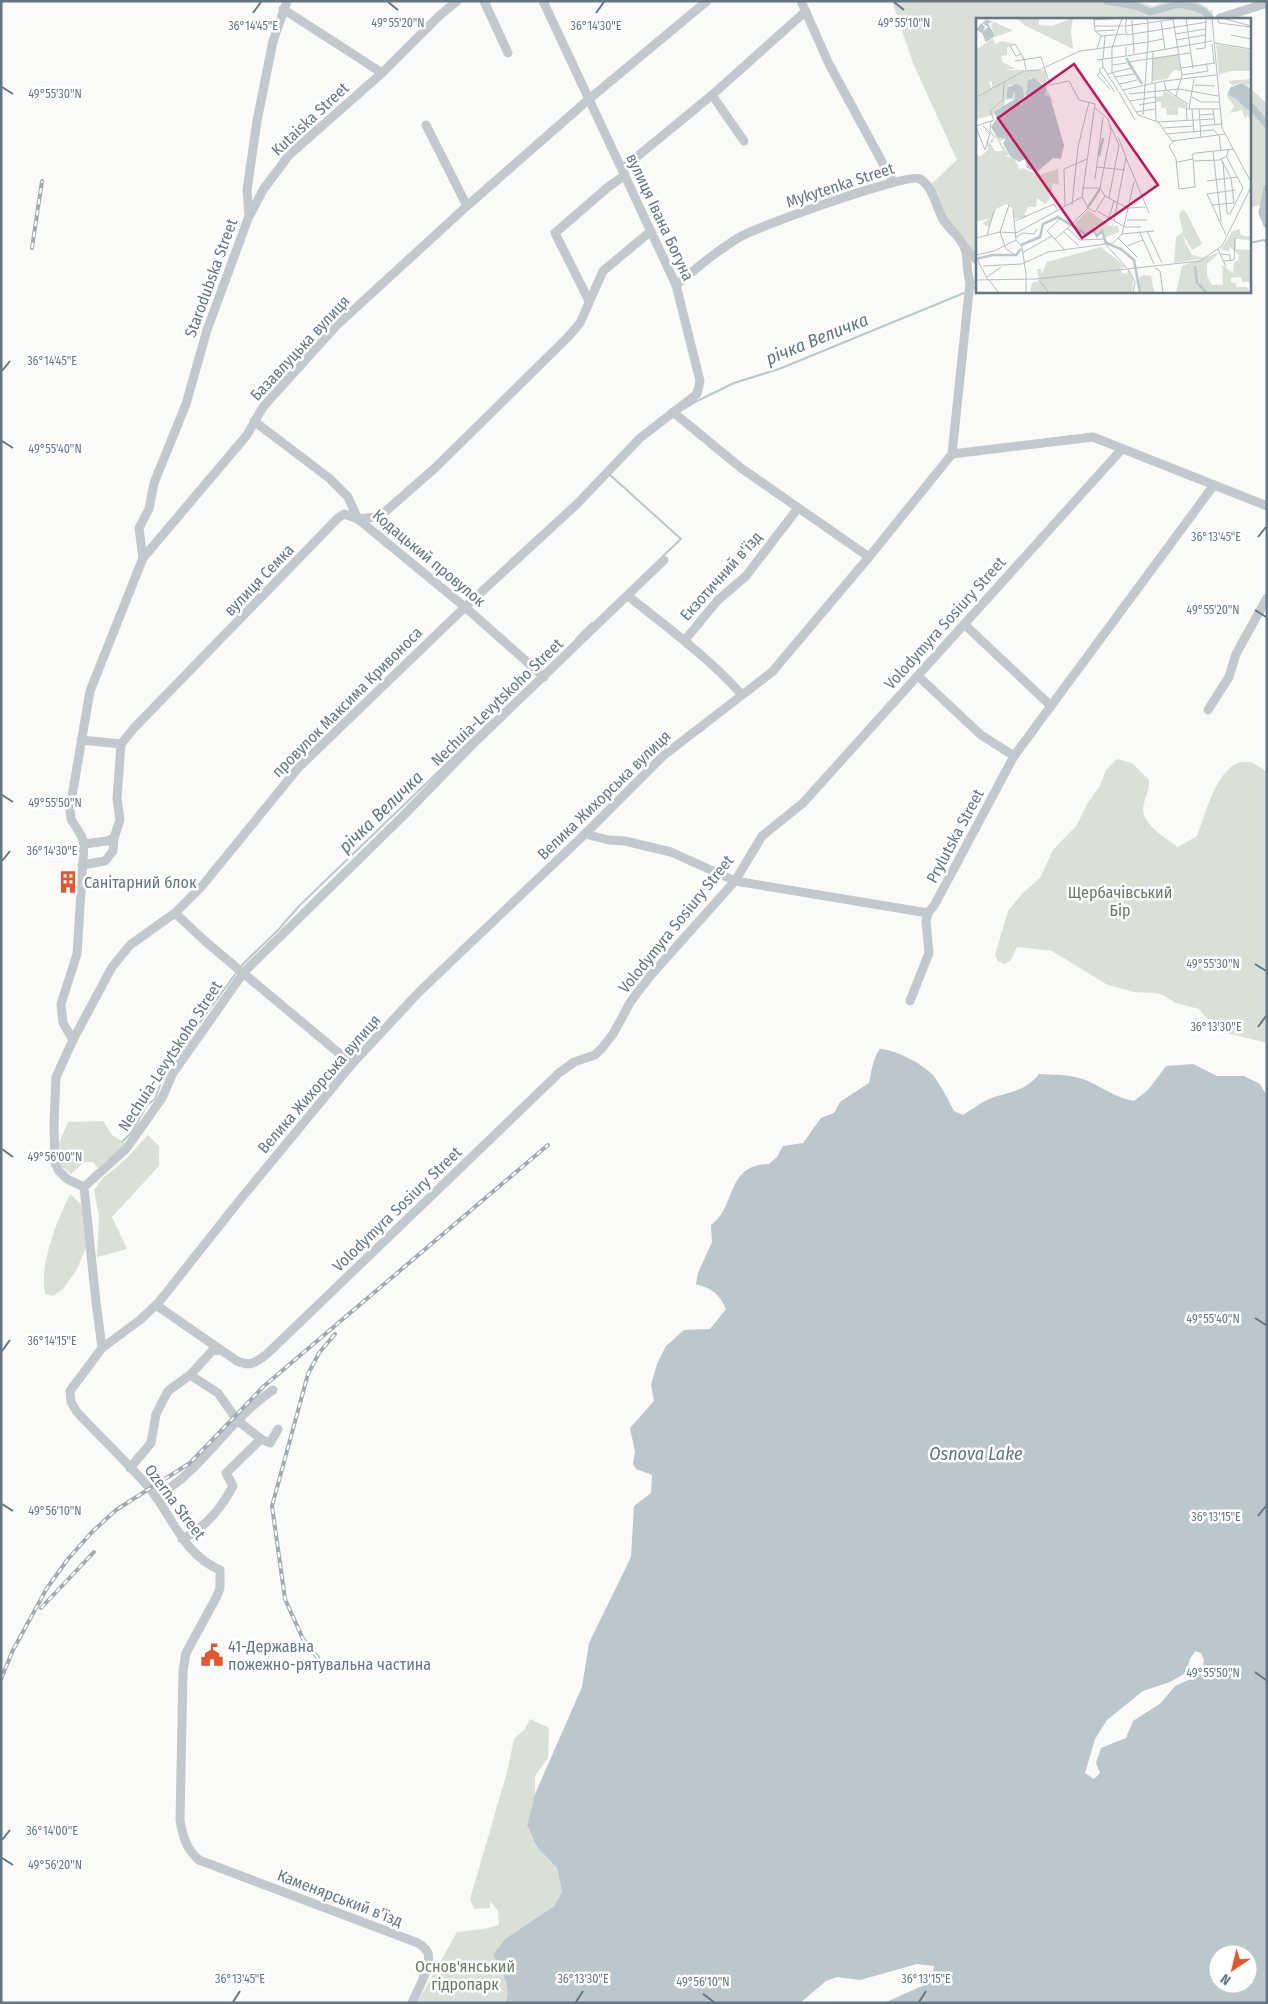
<svg xmlns="http://www.w3.org/2000/svg" width="1268" height="2004" font-family="'Fira Sans Condensed',sans-serif">
  <style>
    .green { fill: #dadfd7 }
    .water { fill: #bbc7cb; fill-rule: evenodd }
    .lines { fill: none; stroke-linecap: round; stroke-linejoin: round }
    .stream { stroke: #bbc7cb; stroke-width: 2 }
    .canal { stroke: #bbc7cb; stroke-width: 7 }
    .minor { stroke: #c3c8cc; stroke-width: 9 }
    .rail-casing { stroke: #a2aab0; stroke-width: 4 }
    .rail { stroke: #fff; stroke-width: 2; stroke-dasharray: 5.5; stroke-linecap: butt }
    .ticks { fill: none; stroke: #657683; stroke-width: 2 }
    .labels { text-anchor: middle; dominant-baseline: central; stroke-width: 5; stroke-linejoin: round; paint-order: stroke }
    .street-label { font-size: 16px; fill: #657683; stroke: #fff }
    .poi-label { font-size: 16px; fill: #657683; stroke: #fff; text-anchor: start }
    .park-label { font-size: 16px; fill: #687a64; stroke: #fff }
    .water-label { font-size: 18px; font-style: italic; fill: #60757c; stroke: #fff }
    .inset-river { fill: none; stroke: #bbc7cb; stroke-width: 2.5 }
    .inset-road { fill: none; stroke: #b5bdc2; stroke-width: 1 }
    .view { fill: #c2185b; fill-opacity: 0.15; stroke: #c2185b; stroke-width: 2.5 }
    .inset-edge { fill: none; stroke: #657683; stroke-width: 2.5 }
    .ticks-label { font-size: 12px; text-anchor: middle; fill: #657683; stroke: #fff; stroke-width: 5; stroke-linejoin: round; paint-order: stroke }
  </style>
  <rect width="100%" height="100%" fill="#fafaf8"/>
  <g class="green">
    <polygon points="892,1 1136,1 1153,6 1168,1 1195,1 1208,8 1207,11 1212,10 1214,19 977,19 977,257 953,230 930,185 957,160 913,63"/>
    <polygon points="1249,87 1267,104 1267,203 1249,208"/>
    <path d="M1117,759l15,4 17,17c1,11 -6,20 -6,30 1,15 24,29 35,37l19,-11c9,-22 21,-79 53,-74 5,1 12,7 17,10v271l-41,-10 -12,-7 -15,-17 -23,-6 -13,-8 -7,-2 -23,-1 -27,-8 -54,-33 -35,-4 -6,13 -6,4 -7,-3 -3,-6 13,-44 14,-17 18,-16 13,-28 24,-25 10,-21 13,-18 6,-16z"/>
    <polygon points="103,1121 112,1135 126,1144 98,1168 93,1162 84,1162 71,1174 61,1166 59,1143 68,1122"/>
    <polygon points="148,1135 159,1146 159,1166 112,1217 127,1249 97,1257 99,1217 94,1190 103,1178 126,1159"/>
    <path d="M70,1194l11,10 5,44 -10,23 -13,18 -10,7 -8,-2c-6,-30 12,-73 25,-100z"/>
    <path d="M530,1719l19,9 -1,30 -13,18v18l-8,31 10,22 20,21 5,24 -8,14 -49,33 -12,16c7,13 20,34 12,48h-88l40,-71 26,-3 16,-4 -1,-14 -8,-10v7l-16,1 -4,-10 37,-127 7,-33 11,-10z"/>
  </g>
  <path class="water" d="M880,1049c16,1 39,13 52,25 5,5 19,30 22,37l9,4c8,-5 16,-11 24,-15 21,-9 37,-7 52,-26 14,1 29,0 44,5 18,7 32,19 51,22l15,-12 17,-23 27,-2 24,12h27l16,8 7,12v907h-383l47,-21 3,-16 -17,-2 -57,16 -23,-3 -11,4 -26,22h-295c8,-14 -5,-35 -12,-48l12,-16 49,-33 8,-14 -5,-24 -20,-21 -10,-22 8,-31 47,-107 7,-44 42,-86 3,-51 17,-13 1,-18 -16,-6 -3,-5 2,-12 -5,-24 24,-27 -3,-16 6,-21 9,-18 18,-16 26,-1 16,-20c-7,-16 -14,-20 -30,-25l2,-11 14,-31 -1,-17c26,-18 14,-60 58,-61l8,-7 6,-11 20,-3 18,-25 13,-5 6,-11 29,-19c3,-13 3,-23 11,-34zM1195,1651l6,2 3,7 -2,9 -9,9 -18,8 -14,17 -28,18 -7,17 -25,10 -5,15 4,10 -6,6 -9,-6 10,-34 12,-19 36,-29 27,-9 16,-9 4,-14zM1218,1954h30v30h-30z"/>
  <g class="lines">
    <g class="stream">
      <polyline points="1249,243 1264,240 1267,243"/>
      <polyline points="974,288 977,286"/>
      <polyline points="684,409 695,402 734,383 779,369 964,293"/>
      <polyline points="609,474 681,539 663,556"/>
      <polyline points="576,639 592,623"/>
      <polyline points="242,965 279,929 299,906 492,720"/>
      <polyline points="122,1142 132,1132 147,1105 155,1099 166,1069 236,973"/>
    </g>
    <g class="canal">
      <polyline points="1107,1 1136,6 1150,12 1179,4 1197,8 1205,12 1211,19"/>
      <polyline points="1249,104 1267,125"/>
      <polyline points="1267,188 1262,213 1267,225"/>
    </g>
    <g class="minor">
      <polyline points="484,1 508,53"/>
      <polyline points="801,1 829,64 893,182"/>
      <polyline points="283,9 382,73"/>
      <polyline points="1220,18 1267,3"/>
      <polyline points="712,95 744,141"/>
      <polyline points="426,125 467,206"/>
      <polyline points="622,169 712,95 806,11"/>
      <polyline points="250,215 263,190 289,155 382,73 439,16 457,1"/>
      <polyline points="966,249 977,260"/>
      <path d="M676,285c21,-17 41,-35 64,-48 19,-11 168,-65 180,-58 14,8 16,30 24,42 7,10 17,16 21,28 3,9 1,21 5,33l-18,172"/>
      <polyline points="589,301 555,233 607,188 625,175"/>
      <polyline points="673,412 741,468 869,557"/>
      <polyline points="254,421 329,478 348,497 358,519 465,607 544,677"/>
      <polyline points="143,558 139,528 149,509 154,483 186,404 207,330 249,216 247,190 257,121 273,41 287,1"/>
      <path d="M628,596c39,31 80,61 114,99"/>
      <polyline points="964,624 1051,706"/>
      <polyline points="685,640 717,601 746,576 798,508"/>
      <polyline points="918,676 981,735 1014,756"/>
      <polyline points="1208,710 1229,677 1236,654 1267,598"/>
      <polyline points="81,740 121,744"/>
      <polyline points="585,834 609,840 625,841 671,852 735,881 928,913 935,904 1014,756 1214,485"/>
      <polyline points="84,844 107,841 114,838 120,820 117,799 121,744 134,728 338,518 344,514 358,519 376,517 386,511 436,467 568,337 580,323 603,271 651,231"/>
      <polyline points="82,865 105,861 113,851 114,838"/>
      <polyline points="175,913 206,942 352,1064"/>
      <polyline points="910,1001 929,953 926,921 928,913"/>
      <polyline points="73,1040 63,1023 61,1004 77,954 84,844 82,837 71,819 70,808 90,691 143,558 247,435 263,407 336,326 467,206 588,100 707,1"/>
      <polyline points="84,1187 67,1179 59,1171 55,1163 54,1123 56,1077 73,1040 112,967 130,945 175,913 202,886 299,767 465,607 577,504 640,438 697,394 700,381 676,285 543,1"/>
      <polyline points="84,1187 126,1149 162,1098 173,1073 244,972 403,816 473,744 664,560"/>
      <polyline points="84,1187 96,1302 102,1348"/>
      <path d="M156,1305l81,56c14,6 18,2 30,-7l292,-281 15,-11 21,-7 7,-7 11,-14 18,-33 20,-26 84,-94 27,-45 41,-33 319,-354"/>
      <polyline points="190,1375 218,1393 237,1420 261,1439 270,1443 278,1429"/>
      <polyline points="130,1468 151,1443 156,1414 168,1391 190,1375 212,1351 221,1350"/>
      <path d="M156,1497c46,-26 73,-78 117,-107"/>
      <path d="M182,1539c23,-11 39,-30 51,-53l-7,-13 35,-34"/>
      <path d="M412,2003c5,-12 22,-41 15,-52 -2,-3 -6,-6 -9,-8l-219,-83c-13,-11 -16,-23 -19,-40l3,-149 3,-18 31,-57 3,-8v-18c-36,-15 -47,-52 -69,-80 -23,-27 -50,-52 -74,-78l-6,-10 -1,-11 32,-43 38,-28 19,-18 80,-101 113,-137 67,-72 166,-158 78,-78 109,-84 97,-115 83,-103 141,-17 174,69"/>
    </g>
    <defs>
      <g id="rail">
        <polyline points="32,248 42,181"/>
        <polyline points="41,1608 94,1552"/>
        <polyline points="318,1658 303,1639 285,1599 272,1506 308,1374 319,1353 335,1334"/>
        <polyline points="1,1679 13,1650 47,1588 68,1559 92,1532 116,1510 190,1463 264,1386 548,1145"/>
      </g>
    </defs>
    <use href="#rail" class="rail-casing"/>
    <use href="#rail" class="rail"/>
  </g>
  <path class="ticks" d="M388,2l10,8M894,2l10,8M253,13l8,-11M596,13l8,-11M2,87l11,7M2,371l8,-10M2,441l11,7M1258,537l8,-10M1255,610l11,7M2,795l11,7M2,861l8,-10M1255,964l11,7M1258,1027l8,-11M2,1149l11,8M1255,1318l11,7M2,1351l8,-11M2,1504l11,7M1258,1516l8,-10M1255,1672l11,8M2,1840l8,-10M2,1858l11,7M703,1994l11,8M233,2002l7,-11M576,2002l7,-11M919,2002l7,-11"/>
  <defs>
    <symbol id="building-bare" viewBox="-9 -9 18 18"><path d="M-4-6H4V6H1V3H-1V6H-4ZM-2.5-4.3h1.7v1.8h-1.7ZM.8-4.3h1.7v1.8H.8ZM-2.5-1h1.7V.8h-1.7ZM.8-1h1.7V.8H.8Z" fill="#e4572e" stroke="#fff" stroke-width="2.5" paint-order="stroke"/></symbol>
    <symbol id="civic-bare" viewBox="-9 -9 18 18"><path d="M-.6-6.5H3V-4.5H.6V-3L4-1V1h2V6H-6V1h2V-1L-.6-3ZM-1.2 2.5V6h2.4V2.5Z" fill="#e4572e" stroke="#fff" stroke-width="2.5" paint-order="stroke"/></symbol>
  </defs>
  <g fill-rule="evenodd">
    <use href="#building-bare" x="52" y="866" width="32" height="32"/>
    <use href="#civic-bare" x="196" y="1639" width="32" height="32"/>
  </g>
  <g class="labels">
    <g class="street-label">
      <text transform="translate(310 119) rotate(-43)">Kutaiska Street</text>
      <text transform="translate(840 185) rotate(-18)">Mykytenka Street</text>
      <text transform="translate(660 217) rotate(65)">вулиця Івана Богуна</text>
      <text transform="translate(211 278) rotate(-70)">Starodubska Street</text>
      <text transform="translate(300 348) rotate(-47)">Базавлуцька вулиця</text>
      <text transform="translate(429 558) rotate(40)">Кодацький провулок</text>
      <text transform="translate(721 576) rotate(-48)">Екзотичний в'їзд</text>
      <text transform="translate(259 580) rotate(-46)">вулиця Семка</text>
      <text transform="translate(945 623) rotate(-48)">Volodymyra Sosiury Street</text>
      <text transform="translate(347 702) rotate(-45)">провулок Максима Кривоноса</text>
      <text transform="translate(497 702) rotate(-44)">Nechuia-Levytskoho Street</text>
      <text transform="translate(604 795) rotate(-44)">Велика Жихорська вулиця</text>
      <text transform="translate(955 836) rotate(-62)">Prylutska Street</text>
      <text transform="translate(676 924) rotate(-51)">Volodymyra Sosiury Street</text>
      <text transform="translate(170 1056) rotate(-57)">Nechuia-Levytskoho Street</text>
      <text transform="translate(319 1084) rotate(-49)">Велика Жихорська вулиця</text>
      <text transform="translate(397 1209) rotate(-44)">Volodymyra Sosiury Street</text>
      <text transform="translate(175 1502) rotate(53)">Ozerna Street</text>
      <text transform="translate(340 1898) rotate(21)">Каменярський в’їзд</text>
    </g>
    <g class="poi-label">
      <text x="84" y="882">Санітарний блок</text>
      <text x="228" y="1646">41-Державна<tspan x="228" dy="18">пожежно-рятувальна частина</tspan></text>
    </g>
    <g class="park-label">
      <text x="1120" y="892">Щербачівський<tspan x="1120" dy="18">Бір</tspan></text>
      <text x="465" y="1966">Основ'янський<tspan x="465" dy="18">гідропарк</tspan></text>
    </g>
    <g class="water-label">
      <text transform="translate(817 339) rotate(-22)">річка Величка</text>
      <text transform="translate(381 812) rotate(-44)">річка Величка</text>
      <text x="976" y="1454">Osnova Lake</text>
    </g>
  </g>
  <g transform="translate(976 18)">
    <rect width="275" height="275" fill="#fafaf8"/>
    <path d="M41,0h22v7l13,1 21,-8 -2,14 2,17 -49,-24zM18,4l18,8v1l-17,6 -4,-12zM17,20l2,6 7,-3 11,3 -6,4v7l-6,1 1,6 14,7h-10l7,1h12l-23,13 22,-12 22,-1 1,20 7,14 -9,-9 -2,-11 -11,-6 -4,2 -3,20 -4,1 3,-10 -4,-6h-11l-3,13 6,-1 3,-7v9l-10,1 -1,8 -4,3 -1,-3 -5,7 -18,4v-22l24,-14 -8,4v-6l-3,1 2,6 -15,8v-46zM240,26l35,6v21h-20l-11,3 -1,4zM202,36l3,17 -7,-1 -7,9 -15,2 1,-23zM275,61v5l-4,1 4,4 -10,-6 -8,2 -5,10 8,3 15,15v7l-4,-5 -1,5 -4,-10 -12,3 4,-7 -6,-8 -1,-4 5,-9 -4,-4zM187,72l22,13v6l-7,-2v8h-11l-1,-7 8,-1 -13,1v-6h-5l-1,-5 8,-1zM17,114l7,7h6l-6,2 9,14 -4,1 9,2 6,12 3,-2 15,7 20,-6 1,16 -7,-2v8l-5,1 5,4 -7,8 -8,-6 -1,9h-8l-3,7 -3,-5 4,8 -11,2 -2,-10 -7,-5 -10,5 -7,18 -7,-3 8,-6 -14,4v-67l5,1 7,-6 -2,-10 3,3 4,-6 1,4 -4,2 5,8h8zM112,192l18,13 5,3 2,-3 1,4 4,-2 1,7 -13,5 -1,7 -2,-11 -6,3 -4,-4 -8,3 -7,-3 -5,-6zM207,192l3,2 16,32 -10,6 -9,-15 2,7 7,13 13,3 -31,5 2,-26 7,-5 -4,-18zM258,210l-2,4 7,-3 2,6 10,2v45h-9l-1,-5 -10,1v4l5,1v4h11l4,6h-75l6,-27 38,-14 -13,12v12l5,9h11l-1,-20 11,8 1,-11 4,-1 1,-6 -9,-8 -1,4 -8,-1zM260,221l15,1v10l-15,-1zM125,229l25,20 -6,1 2,5 5,1 1,-5 5,11 -1,13h-102l2,-10 7,-2 -2,-12h4v6l6,-13zM167,257l8,1 3,15 5,2h-19l-1,-15z" fill="#dadfd7" fill-rule="evenodd"/>
    <path d="M7,0l10,4 -5,1 7,13 -9,6 -4,-9 -6,-3 5,-7 4,4 -2,4 5,-4 -6,-4 4,-3zM58,60l12,10 -1,7 5,2 14,48 -3,14 -8,-1 -16,14 -10,-4 -2,-9 -6,3 -9,-6 -7,-13 3,-4 -8,-1 -7,-11 6,-9 -3,-6 21,-13v-9l-3,8h-6l2,-11 9,-3 6,3 1,9 -4,10 5,-6 3,-20zM265,65l10,6v24l-16,-15 -7,-3 2,-7z" fill="#bbc7cb"/>
    <path class="inset-river" d="M150,40l16,26M123,138l4,-18M112,189l12,-18M45,227l19,-8 3,-13 15,-7 27,17 9,-3 3,5 5,-5 4,12 15,6 13,11 6,33M0,241l17,-4h23l5,-6M219,248l2,17 10,10"/>
    <path class="inset-road" d="M146,0l-10,30v24l26,43 20,7 14,19 54,-7M151,0l-2,8 2,9M210,0l7,51M236,0l10,110 29,54M241,0l2,5 32,4M246,0l29,8M118,1l1,12 6,5M197,1l9,56M117,2l29,-2M156,2l2,34M185,3l4,28M118,8h29M149,8l23,-3 -1,-5M120,13l20,-1M199,16l30,-5M151,17l80,-13M255,17l20,4M200,22l29,-5M239,25l36,6M236,26l2,19M121,31l4,-13 25,-2M220,31l9,-1 1,-30M45,36l-5,2 -6,-10 5,-2 9,15 2,11M151,38l85,-15M126,41l1,8 15,24M127,41l2,-23M121,42l29,-4v-9M152,44l62,-9M136,47l15,-2M127,49l-4,3 16,22M205,50l34,-5M124,55l-3,2 13,14M131,56l24,-6M139,59l19,-3M188,63l2,9 22,14M176,65l1,-32M179,65l1,38M144,66l17,-4M219,67l20,1M147,72l41,-9 52,-6M143,74l16,28M153,76l50,-5 39,7M200,78l6,-21 26,-4 -2,-8M0,79l48,-26 15,-1 41,-19 68,-9v-19l33,-5M216,79l9,5h18M154,83l25,-4M210,86l1,17M163,87l16,-3M119,90l13,11 3,12 -11,57M210,91h34M213,91l5,-30M216,91l2,24M223,91l2,28M237,91l2,16M160,94l19,-3M167,97l5,-73 15,-3M223,97l15,-1M15,103l-1,10 5,7M182,104l56,-3M0,108l18,-6 -4,-9 13,-11 1,-18M224,108l21,-2M0,109l9,23 5,-17 -7,-7M187,110l31,-2M190,116l48,-4 4,5M243,117l2,16M198,123l-5,5 7,13 3,30 16,-2 -2,-28M237,134l8,69M250,138l17,32 -13,26M150,140l23,55M245,141l10,19 3,25M217,143l26,-1 8,-4 1,-6M201,144l16,-3 -1,-4 4,-2 37,-4M247,144l4,51 3,1M121,149l28,3M119,161l8,-62M231,163l30,-4M106,170h18M124,170l5,8 24,13M106,179l6,11 7,4 10,-16M133,180l10,-53 -9,-20M33,187l-9,27 6,17 8,5M96,187l6,-58 11,-45M236,187l22,-2M89,188l-1,-37 23,-10M153,190l16,-1M37,192l3,30 6,7 4,27v19M121,193l28,16M85,200l-14,13 18,19M133,200l5,-17M151,202h20M39,203l39,-17 3,5M138,203l12,-64 -8,-20M97,205l15,-15M149,209h16M91,210l13,12 23,-1 6,5M163,213l15,33M171,213l15,32M88,214l15,14M146,216l32,-3M11,217l7,-24M250,217l-19,-41 29,-4M40,219l7,-4 11,1 3,-5M0,220l24,-6 16,1 66,-36 13,-93 -16,-4 -10,-19 -19,4 -9,-28 -26,4M142,220l19,19M79,221l16,-14M130,227l21,23M151,228l16,-6M242,231l8,18M46,235l30,-17M245,236l9,1v6M0,237l18,-4 22,-11M0,239l12,23M248,243l10,-1 1,-22M7,248l39,-2 26,-12 65,-9 9,-9 12,-52M179,250l5,3 3,22M152,251l7,13 -2,11M11,259l14,-10M0,262l59,-1 165,-18 22,-15 29,-59M13,262l10,13M63,262l10,13"/>
    <path class="view" d="M98,46l84,121 -76,53 -84,-120z"/>
    <rect width="275" height="275" class="inset-edge"/>
  </g>
  <g class="ticks-label">
    <text x="398" y="27">49°55'20"N</text>
    <text x="904" y="27">49°55'10"N</text>
    <text x="253" y="30">36°14'45"E</text>
    <text x="596" y="30">36°14'30"E</text>
    <text x="55" y="98">49°55'30"N</text>
    <text x="52" y="365">36°14'45"E</text>
    <text x="55" y="453">49°55'40"N</text>
    <text x="1216" y="541">36°13'45"E</text>
    <text x="1213" y="614">49°55'20"N</text>
    <text x="55" y="807">49°55'50"N</text>
    <text x="52" y="855">36°14'30"E</text>
    <text x="1213" y="968">49°55'30"N</text>
    <text x="1216" y="1031">36°13'30"E</text>
    <text x="55" y="1161">49°56'00"N</text>
    <text x="1213" y="1323">49°55'40"N</text>
    <text x="52" y="1345">36°14'15"E</text>
    <text x="55" y="1515">49°56'10"N</text>
    <text x="1216" y="1521">36°13'15"E</text>
    <text x="1213" y="1677">49°55'50"N</text>
    <text x="52" y="1835">36°14'00"E</text>
    <text x="55" y="1869">49°56'20"N</text>
    <text x="240" y="1983">36°13'45"E</text>
    <text x="583" y="1983">36°13'30"E</text>
    <text x="926" y="1983">36°13'15"E</text>
    <text x="703" y="1986">49°56'10"N</text>
  </g>
  <rect width="1268" height="2004" fill="none" stroke="#657683" stroke-width="5"/>
  <g transform="translate(1233 1969) rotate(215)"><circle r="24" fill="#ffffff" stroke="#c1c8cd"/>
  <path d="M0-4L9 19L0 12L-9 19Z" fill="#e4572e"/>
  <text y="-8" font-size="14" font-weight="bold" text-anchor="middle" fill="#657683">N</text>
  </g>
</svg>
